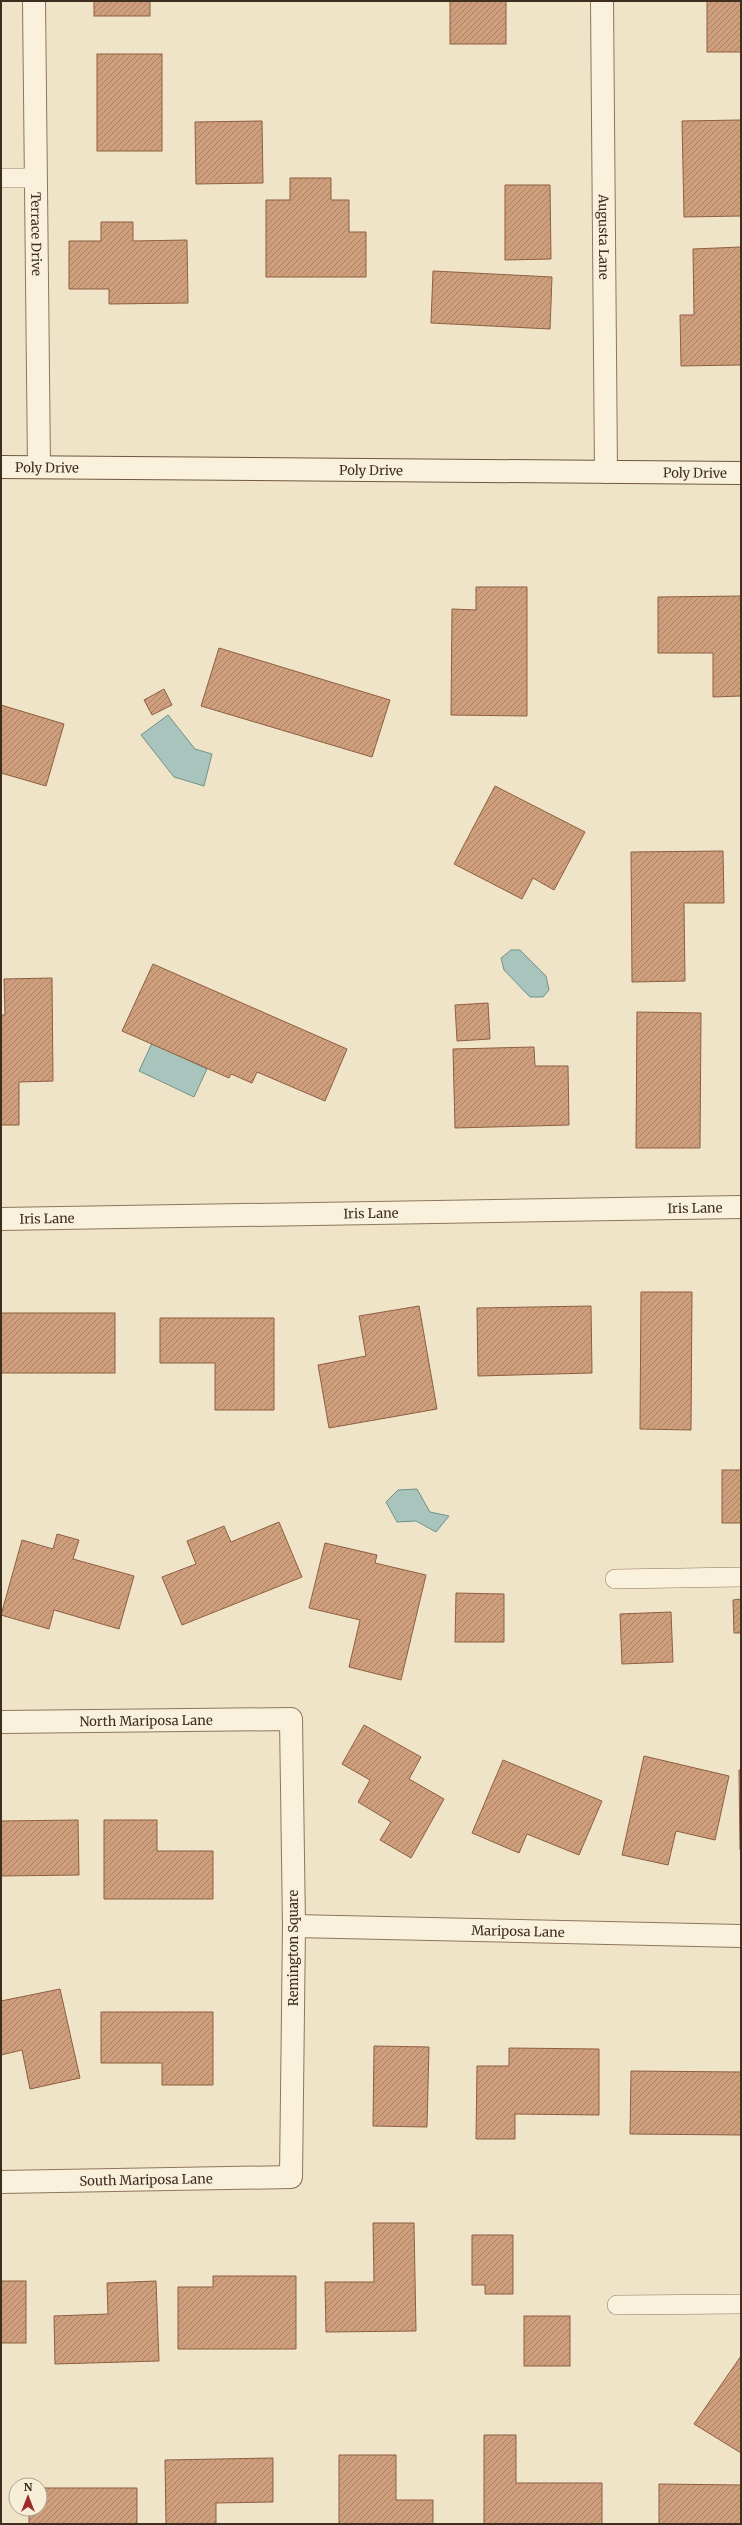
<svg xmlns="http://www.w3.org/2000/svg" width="742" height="2525" font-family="Merriweather,serif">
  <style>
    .water { fill: #a9c4bc; stroke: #6f938a }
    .building { fill: url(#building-hatch); stroke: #8d5f41 }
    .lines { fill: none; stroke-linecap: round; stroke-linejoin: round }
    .lane-casing { stroke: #8d765c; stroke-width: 20 }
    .street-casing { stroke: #8d765c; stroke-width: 24 }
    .secondary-casing { stroke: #6f573f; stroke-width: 24 }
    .lane { stroke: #faf1dc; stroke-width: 19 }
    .street { stroke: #faf1dc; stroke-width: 22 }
    .secondary { stroke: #faf1dc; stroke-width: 22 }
    .labels { text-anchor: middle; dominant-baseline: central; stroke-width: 3; stroke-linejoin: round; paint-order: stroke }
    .street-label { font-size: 13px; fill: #3d2e20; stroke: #f7eed8 }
  </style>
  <defs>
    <pattern id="building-hatch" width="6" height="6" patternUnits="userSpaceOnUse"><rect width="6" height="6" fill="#cf9f7d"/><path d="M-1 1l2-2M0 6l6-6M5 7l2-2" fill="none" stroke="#a98266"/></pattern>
  </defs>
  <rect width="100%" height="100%" fill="#f0e4c8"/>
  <g class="water">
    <polygon points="168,715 195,749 212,754 204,786 174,777 141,735"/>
    <polygon points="511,950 520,950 546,976 549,990 543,997 530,997 504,970 501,958"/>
    <polygon points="152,1043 207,1069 194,1097 139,1071"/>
    <polygon points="417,1489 430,1512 449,1516 436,1532 416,1521 397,1522 386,1502 398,1490"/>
  </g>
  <g class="building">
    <rect x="94" y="1" width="56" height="15"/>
    <rect x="450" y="1" width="56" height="43"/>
    <rect x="707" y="1" width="34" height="51"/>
    <rect x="97" y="54" width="65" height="97"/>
    <polygon points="741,120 741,216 684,217 682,121"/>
    <polygon points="262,121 263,183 196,184 195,122"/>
    <polygon points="290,178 331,178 331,200 349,200 349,232 366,232 366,277 266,277 266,200 290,200"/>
    <polygon points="505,185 550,185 551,259 505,260"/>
    <polygon points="101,222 133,222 133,241 187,240 188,303 109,304 109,289 69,289 69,241 101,241"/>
    <polygon points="741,247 741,365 681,366 680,315 694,315 693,249"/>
    <polygon points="433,271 552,277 550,329 431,323"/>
    <polygon points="476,587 527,587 527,716 451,715 452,609 476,610"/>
    <polygon points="741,596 741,696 713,697 713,653 658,653 658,597"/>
    <polygon points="219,648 390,700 372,757 201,706"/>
    <polygon points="164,689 172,705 152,715 144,700"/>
    <polygon points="1,705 64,724 46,786 1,773"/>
    <polygon points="495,786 585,832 554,890 533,878 522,899 454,864"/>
    <polygon points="723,851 724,903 684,903 685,981 632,982 631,852"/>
    <polygon points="153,964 347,1049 325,1101 257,1072 252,1083 231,1074 229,1078 122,1031"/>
    <polygon points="52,978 53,1081 19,1082 19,1125 1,1125 1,1015 5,1015 4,979"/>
    <polygon points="488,1003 490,1039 457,1041 455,1005"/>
    <polygon points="637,1012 701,1013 700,1148 636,1148"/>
    <polygon points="534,1047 535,1066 568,1066 569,1125 455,1128 453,1049"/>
    <polygon points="641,1292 692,1292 691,1430 640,1429"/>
    <polygon points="419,1306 437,1409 329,1428 318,1365 366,1356 359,1316"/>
    <polygon points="591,1306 592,1373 478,1376 477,1308"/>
    <rect x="1" y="1313" width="114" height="60"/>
    <polygon points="160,1318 274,1318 274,1410 215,1410 215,1363 160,1363"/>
    <rect x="722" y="1470" width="19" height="53"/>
    <polygon points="279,1522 302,1577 182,1625 162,1577 196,1564 187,1541 224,1526 231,1542"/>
    <polygon points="57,1534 79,1540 73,1559 134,1576 119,1629 54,1610 49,1629 1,1615 22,1540 53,1549"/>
    <polygon points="325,1543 377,1555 375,1563 426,1575 401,1680 349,1667 360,1620 309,1608"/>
    <polygon points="456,1593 504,1594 504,1642 455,1642"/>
    <polygon points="741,1599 741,1633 734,1633 733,1600"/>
    <polygon points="671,1612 673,1662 622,1664 620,1614"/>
    <polygon points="364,1725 421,1757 409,1779 444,1799 411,1858 380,1840 391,1822 358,1802 370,1780 342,1764"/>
    <polygon points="644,1756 729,1776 715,1840 676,1831 668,1865 622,1855"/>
    <polygon points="503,1760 602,1801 579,1855 527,1834 519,1853 472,1833"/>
    <polygon points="739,1770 741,1770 741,1850 740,1850"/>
    <polygon points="78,1820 79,1875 1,1876 1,1821"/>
    <polygon points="104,1820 157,1820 157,1851 213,1851 213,1899 104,1899"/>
    <polygon points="60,1989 80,2078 30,2089 22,2050 1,2055 1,2001"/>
    <polygon points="101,2012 213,2012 213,2085 162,2085 162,2063 101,2063"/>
    <polygon points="374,2046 429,2047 427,2127 373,2126"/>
    <polygon points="509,2048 599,2049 599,2115 515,2114 515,2139 476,2139 477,2066 509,2066"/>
    <polygon points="631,2071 741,2072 741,2135 630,2134"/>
    <polygon points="373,2223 414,2223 416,2331 326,2332 325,2282 374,2282"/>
    <polygon points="472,2235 513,2235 513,2294 485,2294 485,2285 472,2285"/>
    <polygon points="213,2276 296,2276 296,2349 178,2349 178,2287 213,2287"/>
    <rect x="1" y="2281" width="25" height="62"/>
    <polygon points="156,2281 159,2361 55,2364 54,2316 108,2314 107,2283"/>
    <rect x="524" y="2316" width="46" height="50"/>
    <polygon points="741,2356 741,2453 694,2424"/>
    <polygon points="484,2435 516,2435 516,2483 602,2483 602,2524 484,2524"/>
    <polygon points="339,2455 396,2455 396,2500 433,2500 433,2524 339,2524"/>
    <polygon points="273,2458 273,2502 216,2503 216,2524 166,2524 165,2460"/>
    <polygon points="659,2484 741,2485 741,2524 659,2524"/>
    <polygon points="40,2488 137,2488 137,2524 29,2524 29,2509 40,2509"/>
  </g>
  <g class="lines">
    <defs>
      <g id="lane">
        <polyline points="1,178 36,178"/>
        <polyline points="615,1579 741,1577"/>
        <polyline points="617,2305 741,2304"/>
      </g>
      <g id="street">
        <path id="s1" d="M34,1l5,466"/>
        <path id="s2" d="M602,1l4,471"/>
        <path id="s3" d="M1,1219l740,-12"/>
        <path id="s4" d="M1,1722l290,-3 3,207 -3,251 -290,5"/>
        <path id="s5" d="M294,1926l447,10"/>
      </g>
      <g id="secondary">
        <path id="s6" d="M1,467l740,6"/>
      </g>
    </defs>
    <use href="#lane" class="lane-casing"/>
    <use href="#street" class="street-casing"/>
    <use href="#secondary" class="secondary-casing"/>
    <use href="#lane" class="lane"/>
    <use href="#street" class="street"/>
    <use href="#secondary" class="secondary"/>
  </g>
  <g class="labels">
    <g class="street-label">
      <text stroke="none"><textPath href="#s1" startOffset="233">Terrace Drive</textPath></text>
      <text stroke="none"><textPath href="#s2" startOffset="236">Augusta Lane</textPath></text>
      <text stroke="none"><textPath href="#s6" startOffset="46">Poly Drive</textPath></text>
      <text stroke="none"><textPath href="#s6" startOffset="370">Poly Drive</textPath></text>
      <text stroke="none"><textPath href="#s6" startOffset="694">Poly Drive</textPath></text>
      <text stroke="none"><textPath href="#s3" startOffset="694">Iris Lane</textPath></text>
      <text stroke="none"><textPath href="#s3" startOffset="370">Iris Lane</textPath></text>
      <text stroke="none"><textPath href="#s3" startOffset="46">Iris Lane</textPath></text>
      <text stroke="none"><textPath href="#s4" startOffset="145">North Mariposa Lane</textPath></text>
      <text stroke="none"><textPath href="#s5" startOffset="224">Mariposa Lane</textPath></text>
      <text transform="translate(293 1948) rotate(-90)">Remington Square</text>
      <text transform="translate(146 2180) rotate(-1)">South Mariposa Lane</text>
    </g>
  </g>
  <rect width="742" height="2525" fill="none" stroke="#3d2e20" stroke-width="4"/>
  <g transform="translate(28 2497)"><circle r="19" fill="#f7eed8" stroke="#ada18e"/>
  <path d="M0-3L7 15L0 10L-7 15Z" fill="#9e2a2b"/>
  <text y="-6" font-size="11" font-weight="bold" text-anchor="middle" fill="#3d2e20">N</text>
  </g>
</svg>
